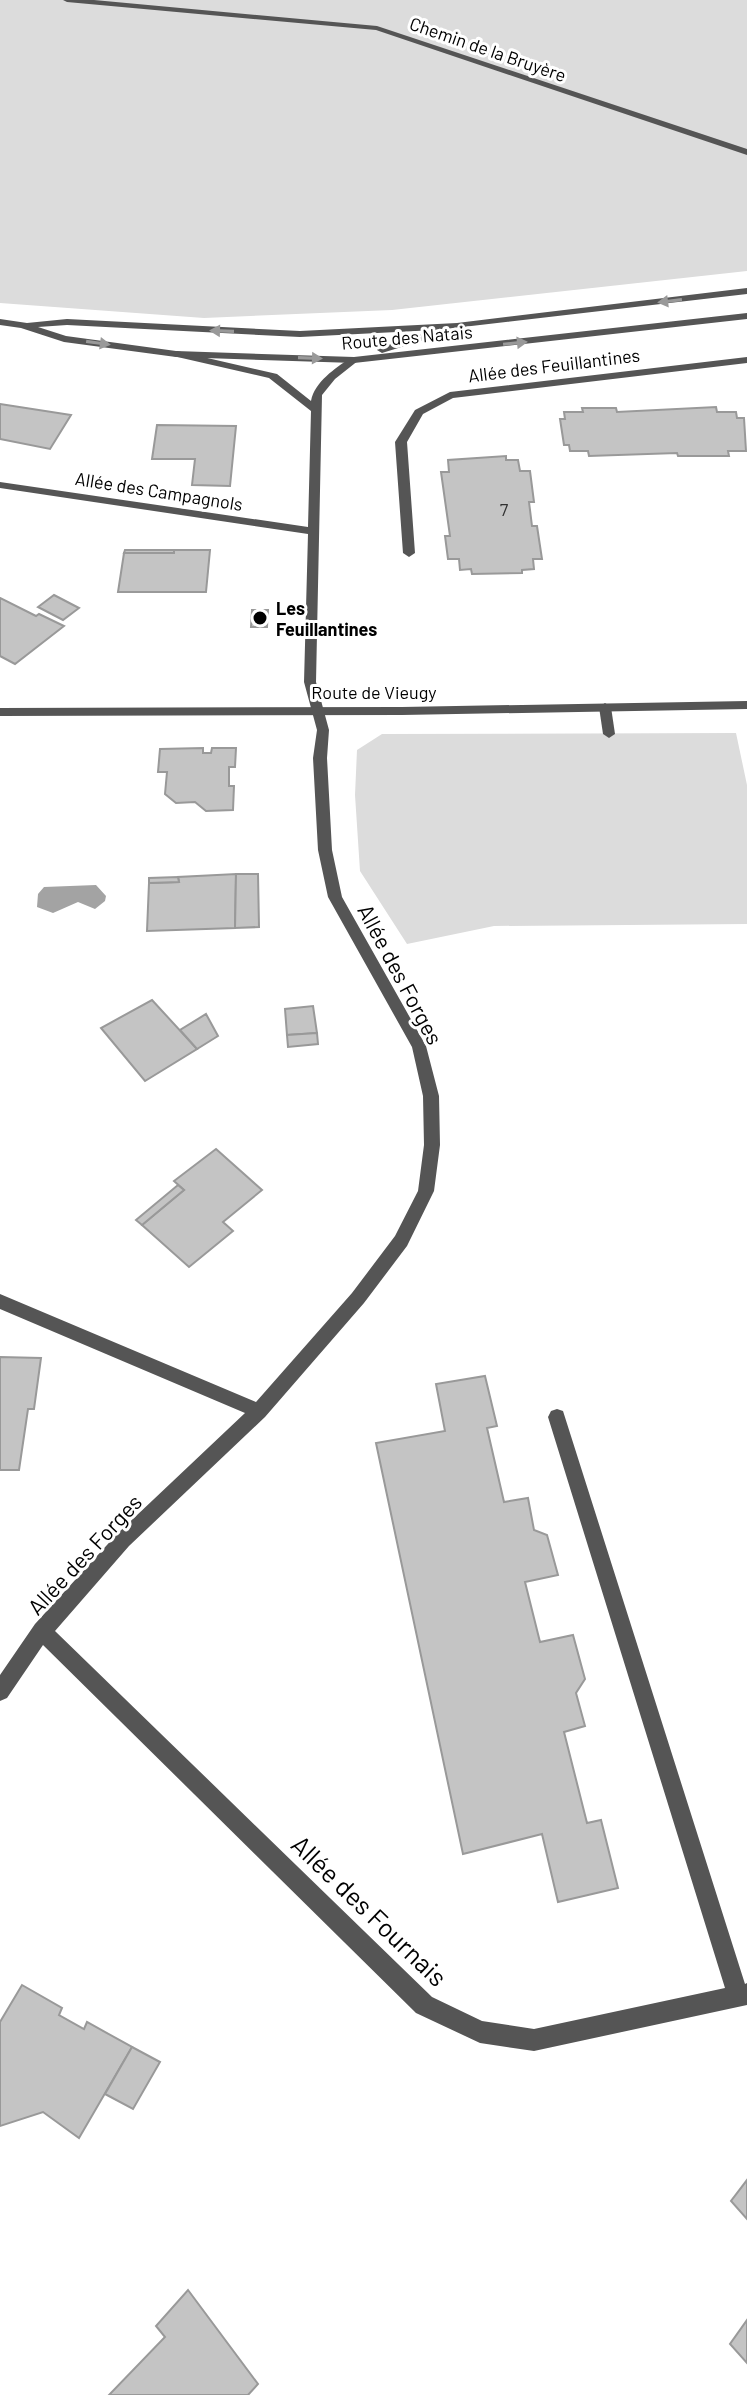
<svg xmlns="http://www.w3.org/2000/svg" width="747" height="2395" font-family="Barlow,sans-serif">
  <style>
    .green { fill: #dcdcdc }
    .water { fill: #a3a3a3 }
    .building { fill: #c4c4c4; stroke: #999; stroke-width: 2 }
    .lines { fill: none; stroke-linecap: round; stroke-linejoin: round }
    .service { fill: #555; fill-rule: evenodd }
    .minor { fill: #555; fill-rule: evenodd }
    .tertiary { fill: #555; fill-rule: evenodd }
    .oneway { fill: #999 }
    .poi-dot { fill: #000; stroke: #fff; stroke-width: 3 }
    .labels { text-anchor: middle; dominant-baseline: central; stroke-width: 6; stroke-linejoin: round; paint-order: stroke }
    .far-street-label { font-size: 18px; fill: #000; stroke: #fff }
    .number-label { font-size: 18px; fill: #313131 }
    .far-poi-label { font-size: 18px; font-weight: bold; fill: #000; stroke: #fff; text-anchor: start }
    .street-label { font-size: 22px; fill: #000; stroke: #fff }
    .near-street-label { font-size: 26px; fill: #000; stroke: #fff }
  </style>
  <rect width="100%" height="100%" fill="#fff"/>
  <g class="green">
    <polygon points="0,0 747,0 747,271 392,310 204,318 0,303"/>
    <polygon points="736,733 747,785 747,924 494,926 407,944 360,871 355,795 357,750 382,734"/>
  </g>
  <polygon class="water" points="96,885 106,896 105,901 95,909 78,902 53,913 37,907 38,894 44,887"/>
  <g class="building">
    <polygon points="0,404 71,415 50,449 0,439"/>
    <polygon points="716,407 717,412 736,412 737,418 744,418 746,451 728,451 729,456 678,456 677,453 589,456 588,451 570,451 569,445 564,445 560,419 565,419 564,412 583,412 582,408 616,408 617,412"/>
    <polygon points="157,425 236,426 230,486 192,485 195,459 152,459"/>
    <polygon points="506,456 506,460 518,460 520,471 530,471 534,502 529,502 532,526 537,526 542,559 533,559 534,569 522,570 522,573 472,574 471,569 460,570 459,559 448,559 445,536 450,536 441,472 449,472 448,460"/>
    <polygon points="125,550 174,550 174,553 124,553"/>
    <polygon points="174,550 210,550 206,592 118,592 124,553 174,553"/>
    <polygon points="54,595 79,608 63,620 38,607"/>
    <polygon points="0,598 36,616 39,614 64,626 15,664 0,656"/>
    <polygon points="252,610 268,610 267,627 251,627"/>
    <polygon points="203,748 203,753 211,753 212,748 236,748 235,767 229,767 229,786 234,786 233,810 206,811 195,802 176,803 165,794 167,772 158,772 160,749"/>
    <polygon points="236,874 235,928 147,931 149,883 179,882 178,877"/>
    <polygon points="236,874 258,874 259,927 235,928"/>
    <polygon points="178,877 179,882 149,883 149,878"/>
    <polygon points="152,1000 197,1049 145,1081 101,1028"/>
    <polygon points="313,1006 317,1033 287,1035 285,1009"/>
    <polygon points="206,1014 218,1036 197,1049 180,1030"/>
    <polygon points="317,1033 318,1044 288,1047 287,1035"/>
    <polygon points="216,1149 262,1190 223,1222 233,1231 189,1267 142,1225 184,1190 174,1181"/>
    <polygon points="178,1185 184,1190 142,1225 136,1220"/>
    <polygon points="0,1357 41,1358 34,1409 28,1409 19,1470 0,1470"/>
    <polygon points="485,1376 497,1426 487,1428 504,1502 528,1498 534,1530 547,1535 558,1575 525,1582 540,1642 573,1635 585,1679 576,1693 585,1726 564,1732 587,1823 601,1820 618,1888 558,1902 542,1834 463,1854 376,1443 445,1431 436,1384"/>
    <polygon points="22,1985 62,2008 59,2015 84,2029 87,2022 132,2047 79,2138 43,2112 0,2126 0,2022"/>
    <polygon points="132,2047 160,2062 133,2109 105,2094"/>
    <polygon points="747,2180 747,2219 731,2201"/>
    <polygon points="188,2290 258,2384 248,2395 109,2395 165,2337 156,2326"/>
    <polygon points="747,2320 747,2363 730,2344"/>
  </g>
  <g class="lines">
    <polygon class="service" points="605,703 611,707 615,734 609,738 603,734 599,707"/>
    <g class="minor">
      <polygon points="63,0 94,0 377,26 747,149 747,155 376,30 67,2"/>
      <path d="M177,351l100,23 34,27c4,-20 24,-32 39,-43l9,2 -24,19 -13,16 -6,287 13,48 -2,28 5,92 10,47 84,149 13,50 1,49 -6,46 -27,55 -43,57 -99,114 -136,129 -74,85 377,366 50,24 52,8 191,-41 -177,-571 3,-6 6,-2 6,2 182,573 2,-1v22l-213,46 -54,-8 -64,-30 -373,-368 -36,53 -7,3v-26l35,-51 82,-90 128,-121 -245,-104v-15l256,108 96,-109 43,-57 23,-45 6,-46 -1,-49 -11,-49 -84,-150 -10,-47 -5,-92 4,-28 -13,-48 4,-148 -308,-46v-6l308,45 3,-116 -42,-33 -96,-22v-4z"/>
      <polygon points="747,357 747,363 453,398 423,414 407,442 415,553 409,557 403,553 395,442 415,410 450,392"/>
    </g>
    <g class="tertiary">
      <polygon points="747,288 747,294 437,330 441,333 440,335 382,353 377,350 378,348 435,330 300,337 67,325 38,327 66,336 176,351 354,357 747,313 747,319 354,363 176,357 64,342 21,328 0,325 0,319 27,323 67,319 300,331 457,323"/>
      <polygon points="747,701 747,709 402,715 0,716 0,708 402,707"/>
    </g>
  </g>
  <defs><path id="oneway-solid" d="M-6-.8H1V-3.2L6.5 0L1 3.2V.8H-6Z" transform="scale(2)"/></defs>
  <g class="oneway">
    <use href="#oneway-solid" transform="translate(670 301) rotate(173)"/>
    <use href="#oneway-solid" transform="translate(222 331) rotate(-178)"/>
    <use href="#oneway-solid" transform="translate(98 343) rotate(8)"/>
    <use href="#oneway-solid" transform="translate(515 343) rotate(-6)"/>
    <use href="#oneway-solid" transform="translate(310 358) rotate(2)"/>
  </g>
  <circle class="poi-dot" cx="260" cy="618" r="8"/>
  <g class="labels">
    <g class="far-street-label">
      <text transform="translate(488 49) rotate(19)">Chemin de la Bruyère</text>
      <text transform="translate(407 337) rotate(-5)">Route des Natais</text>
      <text transform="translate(554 365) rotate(-7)">Allée des Feuillantines</text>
      <text transform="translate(159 491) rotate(9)">Allée des Campagnols</text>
      <text x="374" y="692">Route de Vieugy</text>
    </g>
    <g class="number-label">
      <text x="504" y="509">7</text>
    </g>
    <g class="far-poi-label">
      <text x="276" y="608">Les<tspan x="276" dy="21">Feuillantines</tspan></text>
    </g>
    <g class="street-label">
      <text transform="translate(401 974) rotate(62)">Allée des Forges</text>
      <text transform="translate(84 1554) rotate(-47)">Allée des Forges</text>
    </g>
    <g class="near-street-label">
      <text transform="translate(370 1910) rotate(44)">Allée des Fournais</text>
    </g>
  </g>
</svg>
